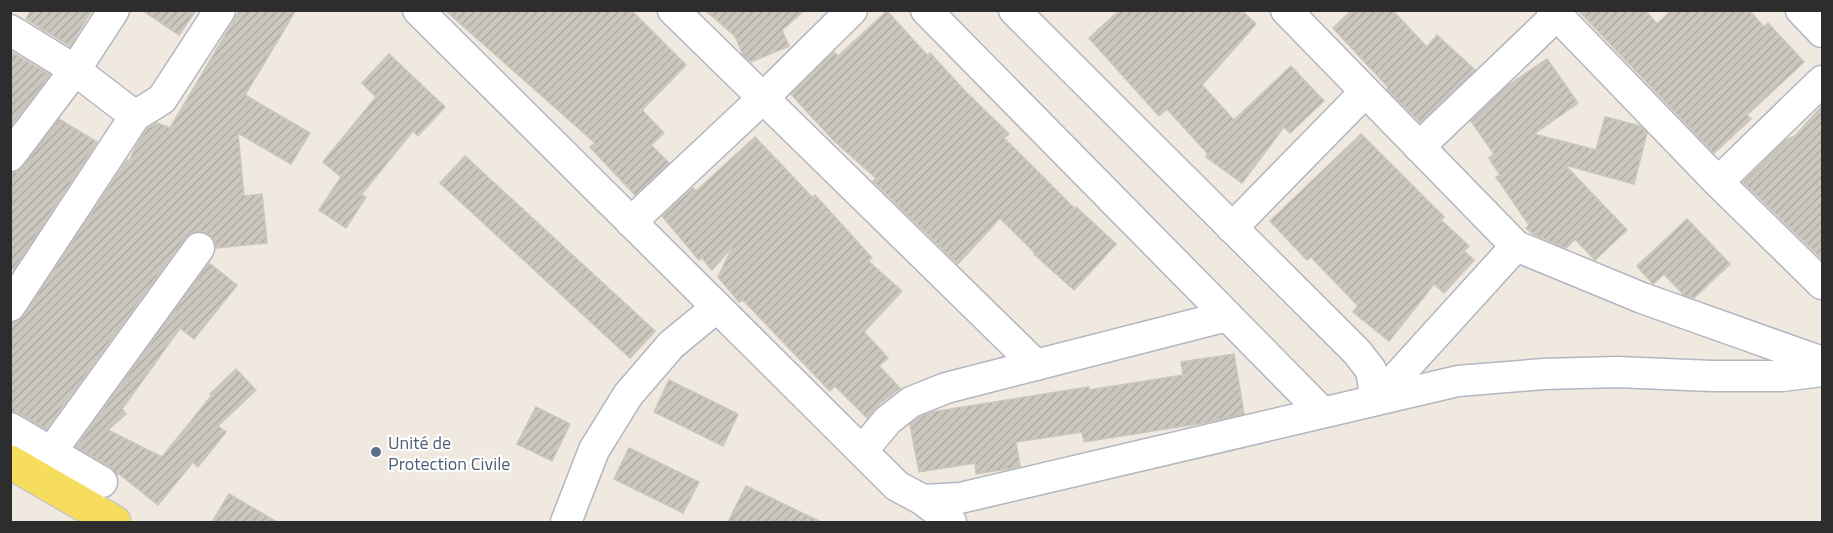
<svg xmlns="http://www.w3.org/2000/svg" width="1833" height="533" font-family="'Titillium Web',sans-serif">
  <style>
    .building { fill: url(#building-hatch); stroke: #cbc6b9; stroke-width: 1.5 }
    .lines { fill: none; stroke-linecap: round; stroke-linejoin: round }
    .street-casing { stroke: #b3b5c1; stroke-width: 33 }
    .primary-casing { stroke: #c8c8c8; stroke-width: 36 }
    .street { stroke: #fff; stroke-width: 30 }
    .primary { stroke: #f7dd5d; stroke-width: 33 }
    .service-dot { fill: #5c6f8a; stroke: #fff; stroke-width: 2 }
    .labels { text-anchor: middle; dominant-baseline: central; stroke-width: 4.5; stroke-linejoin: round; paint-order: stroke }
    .service-label { font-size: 18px; fill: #4e5e75; stroke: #fff; text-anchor: start }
  </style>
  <defs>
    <pattern id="building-hatch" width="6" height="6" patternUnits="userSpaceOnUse" patternTransform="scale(1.5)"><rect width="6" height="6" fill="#cbc7be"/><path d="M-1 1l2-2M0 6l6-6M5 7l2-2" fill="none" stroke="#afaba4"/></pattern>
  </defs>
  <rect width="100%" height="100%" fill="#efe9df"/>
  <g class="building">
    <polygon points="31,10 92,10 70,46 26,19"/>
    <polygon points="142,10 196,10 179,35"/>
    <polygon points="240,10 296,10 245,95 310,133 291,164 238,133 244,196 262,194 267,243 216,248 214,240 209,234 200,231 191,233 185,238 46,429 19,413 10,411 10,323 18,321 24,315 127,160 129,161 136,146 147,129 157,123 170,128"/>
    <polygon points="445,10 631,10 686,65 642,110 664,133 651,145 669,163 635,195 590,147 595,143"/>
    <polygon points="705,10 805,10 782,30 789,46 751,62 743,55 735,36"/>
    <polygon points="1120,10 1241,10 1256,24 1202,85 1234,120 1291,66 1324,101 1290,133 1284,127 1242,183 1206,157 1208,154 1167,109 1159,116 1089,38"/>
    <polygon points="1352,10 1392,10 1427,47 1437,35 1475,70 1420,122 1387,89 1388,87 1333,28"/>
    <polygon points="1578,10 1645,10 1657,24 1672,10 1749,10 1764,27 1768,23 1804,62 1747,115 1751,119 1714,153"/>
    <polygon points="887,11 927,55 930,53 964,90 1009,134 1004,138 1075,209 1076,207 1116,244 1074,290 1034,254 1035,253 1000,218 958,264 873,181 876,178 833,140 791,94 834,52 838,56"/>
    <polygon points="10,51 50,75 10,127"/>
    <polygon points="389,54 445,107 418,136 413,131 361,195 366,197 346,228 319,210 341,177 323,162 376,97 362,83"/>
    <polygon points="1547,59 1578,103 1534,134 1596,150 1605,117 1640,126 1647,133 1634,184 1565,165 1627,230 1595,260 1575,239 1566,248 1533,234 1526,228 1529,225 1496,177 1500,175 1489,158 1494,154 1471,121 1507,86"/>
    <polygon points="1822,106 1822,259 1743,182 1786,140 1795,136"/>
    <polygon points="59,119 97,142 14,269 10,267 10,173 17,172 24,166"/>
    <polygon points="1361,134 1444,217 1441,220 1469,246 1464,251 1474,260 1444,293 1434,284 1389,341 1353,312 1358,306 1311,257 1307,260 1270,221"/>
    <polygon points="755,137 812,197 815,195 872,258 868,261 902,291 864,332 888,358 879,366 900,388 877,406 867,418 835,386 830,391 743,300 739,302 718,277 733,246 712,270 702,258 699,260 662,216 693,188 696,191"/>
    <polygon points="465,156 655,331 630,358 440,183"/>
    <polygon points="1687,219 1730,264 1694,298 1684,295 1664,274 1653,284 1637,266"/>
    <polygon points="209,263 237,285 194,339 180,328 122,409 126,414 108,430 162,457 212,395 210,394 236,369 256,390 218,426 226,432 198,467 193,462 158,505 118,473 117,475 111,467 76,447"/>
    <polygon points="1234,354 1244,414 1203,423 1084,442 1082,432 1016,442 1020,466 1013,468 976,474 975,463 919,472 910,424 920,417 932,412 1089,387 1089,390 1183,375 1181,362"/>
    <polygon points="669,380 738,414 723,446 654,412"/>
    <polygon points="536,407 570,424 552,461 517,444"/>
    <polygon points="629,448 699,482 683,513 614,479"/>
    <polygon points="746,486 821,522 728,522"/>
    <polygon points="229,494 277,522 212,522"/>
  </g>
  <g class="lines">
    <defs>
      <g id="street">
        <polyline points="418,10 897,486 923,500 960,498 1458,381 1544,374 1617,372 1712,376 1782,376 1822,371"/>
        <polyline points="673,10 1036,365"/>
        <polyline points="926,10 1322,412"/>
        <polyline points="1014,10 1357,352 1371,370 1376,400"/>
        <polyline points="1286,10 1516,246 1642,298 1822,362"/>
        <polyline points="1552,10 1718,182 1822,284"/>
        <polyline points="1801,10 1822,32"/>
        <polyline points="10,30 75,70 135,116"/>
        <polyline points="1419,147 1557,15"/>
        <polyline points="10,156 75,70 114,10"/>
        <polyline points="1718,182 1822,81"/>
        <polyline points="631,222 763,98 852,10"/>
        <polyline points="1232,228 1365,92"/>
        <polyline points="10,306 135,116 162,99 220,10"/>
        <polyline points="1376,400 1516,246"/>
        <polyline points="10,428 102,482"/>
        <polyline points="862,451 888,420 911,402 946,388 1227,316"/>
        <polyline points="51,452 199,248"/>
        <polyline points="923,500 951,522"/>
        <polyline points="566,522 594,450 628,395 671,345 717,307"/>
      </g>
      <polyline id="primary" points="10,462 114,522"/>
    </defs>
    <use href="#street" class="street-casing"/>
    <use href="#primary" class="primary-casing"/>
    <use href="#street" class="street"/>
    <use href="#primary" class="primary"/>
  </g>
  <circle class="service-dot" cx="376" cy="452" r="6"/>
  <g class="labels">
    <g class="service-label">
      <text x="388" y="442">Unité de<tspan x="388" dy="21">Protection Civile</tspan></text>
    </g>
  </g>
  <rect width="1833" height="533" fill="none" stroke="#2d2d2d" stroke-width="24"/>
</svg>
